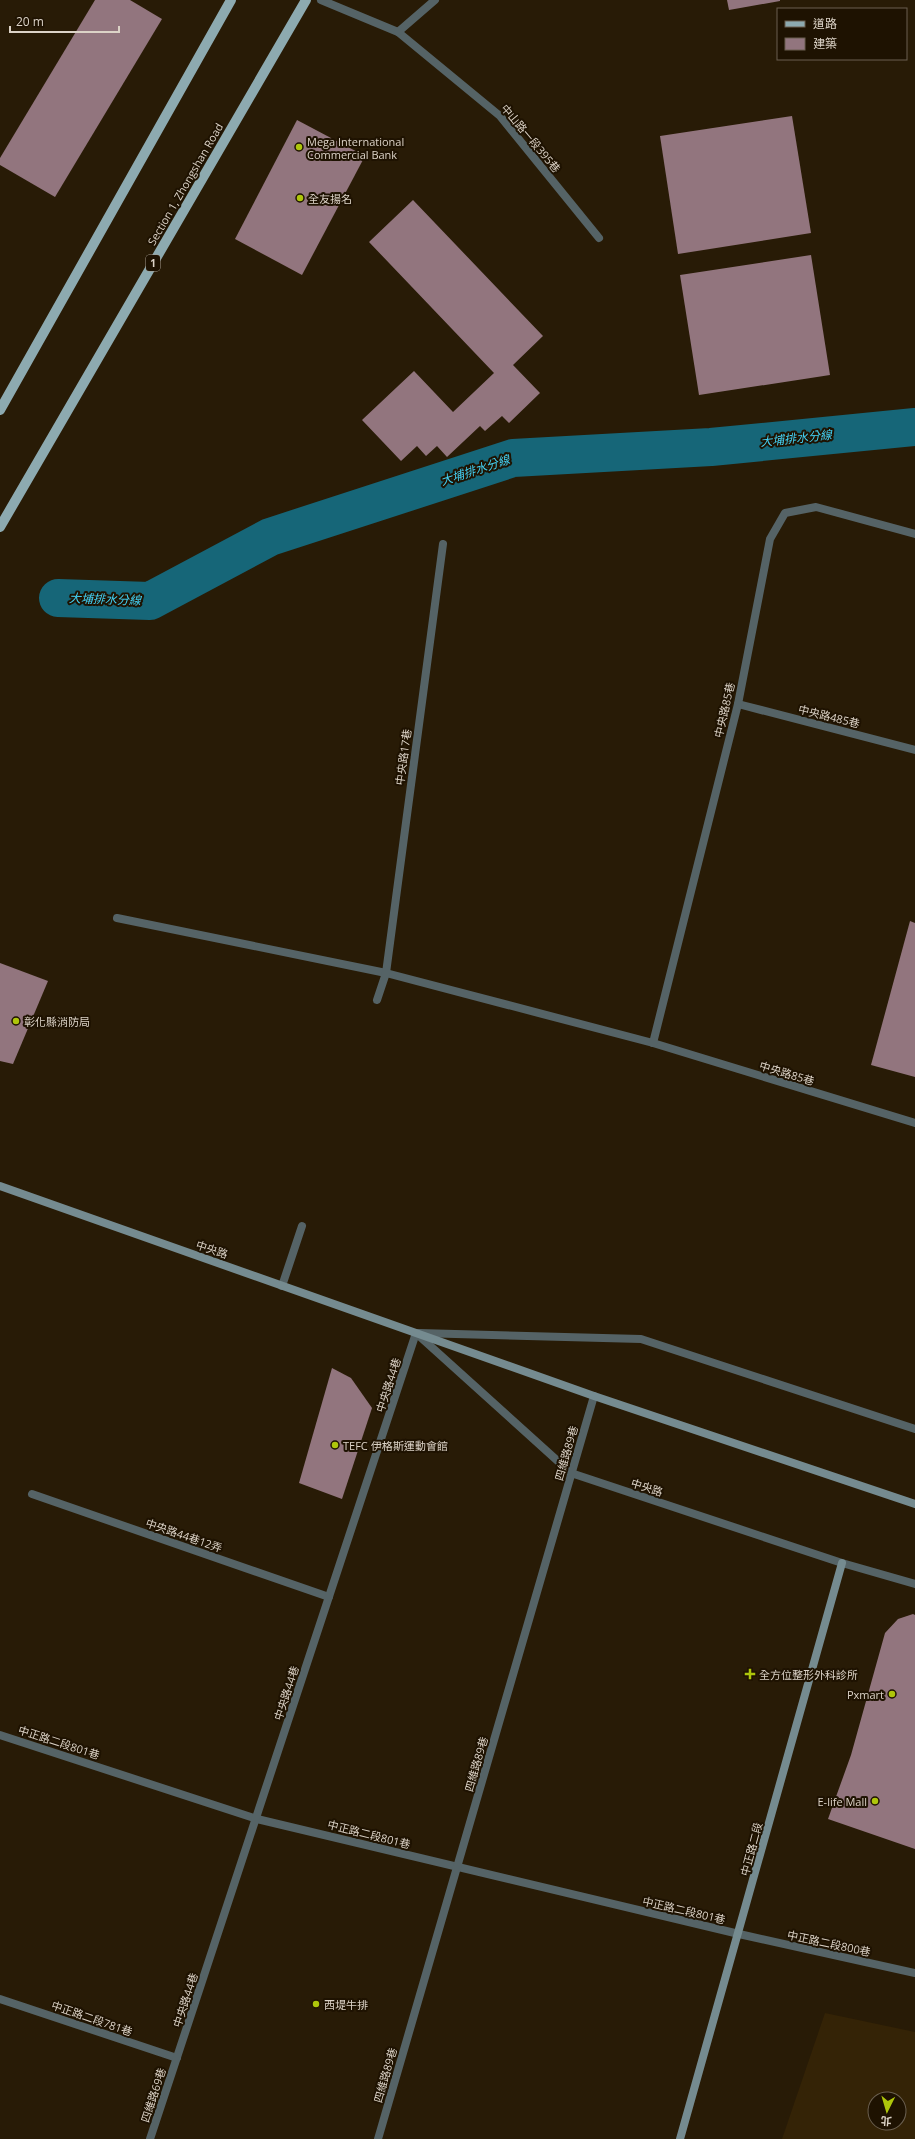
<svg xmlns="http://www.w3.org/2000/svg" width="915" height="2139" font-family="'Open Sans','Noto Sans TC',sans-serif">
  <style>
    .built { fill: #342306; fill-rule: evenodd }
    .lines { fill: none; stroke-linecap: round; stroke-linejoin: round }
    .canal { stroke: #166678; stroke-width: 38 }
    .building { fill: #92757e }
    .lane { stroke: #556366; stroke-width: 8 }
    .street { stroke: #556366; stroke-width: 8 }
    .secondary { stroke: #758b90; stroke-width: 8 }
    .primary { stroke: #8daab0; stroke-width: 10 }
    .poi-dot { fill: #aec60b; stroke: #1e1201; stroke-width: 1.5 }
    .labels { text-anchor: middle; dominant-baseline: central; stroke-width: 4; stroke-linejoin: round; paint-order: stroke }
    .shield { fill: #1e1201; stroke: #a3998c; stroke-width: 1 }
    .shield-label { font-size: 10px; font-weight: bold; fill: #dcd3c7 }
    .street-label { font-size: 11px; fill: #dcd3c7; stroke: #1e1201 }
    .poi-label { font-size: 11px; fill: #dcd3c7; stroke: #1e1201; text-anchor: start }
    .water-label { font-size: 12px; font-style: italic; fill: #43d1f4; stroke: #1e1201 }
  </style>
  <rect width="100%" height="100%" fill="#281b06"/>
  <path class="built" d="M825,2013l90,19v107h-133zM875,2099h24v24h-24z"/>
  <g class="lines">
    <polyline class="canal" points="58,598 150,601 270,537 513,458 711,447 915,427"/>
  </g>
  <g class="building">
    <polygon points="95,0 130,0 162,19 55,197 0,165 0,158"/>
    <polygon points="727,0 780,0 780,1 729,10"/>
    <polygon points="792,116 811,233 678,254 660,136"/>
    <polygon points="297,120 365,156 302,275 235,239"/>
    <polygon points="413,200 543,336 513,365 540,393 509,423 502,416 485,431 480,426 447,457 437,446 426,456 417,446 401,461 362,420 414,371 453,412 494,373 369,242"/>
    <polygon points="811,255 830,375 699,395 680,275"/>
    <polygon points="910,921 915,923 915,1077 871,1065"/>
    <polygon points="0,963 48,981 13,1064 0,1061"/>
    <polygon points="332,1368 351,1378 372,1408 342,1499 299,1483"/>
    <polygon points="913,1614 915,1615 915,1849 828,1819 851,1755 885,1633 898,1619"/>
  </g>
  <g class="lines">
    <g class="lane">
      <polyline points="738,704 915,750"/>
      <polyline points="117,918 386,973 653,1043 915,1123"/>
      <polyline points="377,1000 386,973 443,544"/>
      <polyline points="653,1043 738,704 770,539 785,513 816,507 915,534"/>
      <polyline points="282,1286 302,1226"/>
      <polyline points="32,1494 329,1597"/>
      <polyline points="0,1999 177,2058"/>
    </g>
    <g class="street">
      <polyline points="321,0 398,32 500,116 599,238"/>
      <polyline points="398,32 435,0"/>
      <polyline points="419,1333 641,1339 915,1429"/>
      <polyline points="417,1334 571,1473 842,1563 915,1584"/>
      <polyline points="0,1735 257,1819 739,1934 915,1973"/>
      <polyline points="150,2139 416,1333"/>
      <polyline points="378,2139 594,1396"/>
    </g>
    <g class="secondary">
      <polyline points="0,1186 594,1396 915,1504"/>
      <polyline points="680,2139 842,1563"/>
    </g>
    <g class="primary">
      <polyline points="0,410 231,0"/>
      <polyline points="0,527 306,0"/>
    </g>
  </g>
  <g class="poi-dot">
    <circle cx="299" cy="147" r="4"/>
    <circle cx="300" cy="198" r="4"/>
    <circle cx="16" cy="1021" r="4"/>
    <circle cx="335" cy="1445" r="4"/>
    <path d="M748 1668h4v4h4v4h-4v4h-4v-4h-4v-4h4z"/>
    <circle cx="892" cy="1694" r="4"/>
    <circle cx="875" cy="1801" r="4"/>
    <circle cx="316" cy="2004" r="4"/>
  </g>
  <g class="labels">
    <rect class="shield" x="146" y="255" width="14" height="16" rx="3"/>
    <g class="shield-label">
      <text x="153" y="263">1</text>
    </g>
    <g class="street-label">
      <text transform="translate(531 138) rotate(50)">中山路一段395巷</text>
      <text transform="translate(185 184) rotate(-60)">Section 1, Zhongshan Road</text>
      <text transform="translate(724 710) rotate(-77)">中央路85巷</text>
      <text transform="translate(829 716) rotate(14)">中央路485巷</text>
      <text transform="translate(403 757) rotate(-82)">中央路17巷</text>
      <text transform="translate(787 1073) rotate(17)">中央路85巷</text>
      <text transform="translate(212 1249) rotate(19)">中央路</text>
      <text transform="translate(388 1385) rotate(-72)">中央路44巷</text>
      <text transform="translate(566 1453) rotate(-74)">四維路89巷</text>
      <text transform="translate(647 1487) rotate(18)">中央路</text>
      <text transform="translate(184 1535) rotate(19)">中央路44巷12弄</text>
      <text transform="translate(286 1693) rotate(-72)">中央路44巷</text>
      <text transform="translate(59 1742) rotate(18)">中正路二段801巷</text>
      <text transform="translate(476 1764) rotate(-74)">四維路89巷</text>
      <text transform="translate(369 1834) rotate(14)">中正路二段801巷</text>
      <text transform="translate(751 1849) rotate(-75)">中正路二段</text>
      <text transform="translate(684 1910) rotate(13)">中正路二段801巷</text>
      <text transform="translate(829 1943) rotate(12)">中正路二段800巷</text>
      <text transform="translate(185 2000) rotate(-72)">中央路44巷</text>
      <text transform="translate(92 2018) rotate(19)">中正路二段781巷</text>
      <text transform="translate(385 2075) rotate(-74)">四維路89巷</text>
      <text transform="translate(153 2095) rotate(-72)">四維路69巷</text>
    </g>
    <g class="poi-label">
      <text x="307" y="141">Mega International<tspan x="307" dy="13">Commercial Bank</tspan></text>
      <text x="308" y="198">全友揚名</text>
      <text x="24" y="1021">彰化縣消防局</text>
      <text x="343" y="1445">TEFC 伊格斯運動會館</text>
      <text x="759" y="1674">全方位整形外科診所</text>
      <text x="884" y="1694" text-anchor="end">Pxmart</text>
      <text x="867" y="1801" text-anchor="end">E-life Mall</text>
      <text x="324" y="2004">西堤牛排</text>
    </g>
    <g class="water-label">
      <text transform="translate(796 438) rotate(-6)">大埔排水分線</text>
      <text transform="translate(475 470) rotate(-18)">大埔排水分線</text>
      <text transform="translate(105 599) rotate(2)">大埔排水分線</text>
    </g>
  </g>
  <rect x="777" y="8" width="130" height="52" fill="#1e1201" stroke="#6a5f50"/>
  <rect x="785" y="21" width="20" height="6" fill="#8daab0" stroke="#6a5f50"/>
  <text x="813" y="28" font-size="12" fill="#dcd3c7">道路</text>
  <rect x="785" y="38" width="20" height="12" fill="#92757e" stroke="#6a5f50"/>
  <text x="813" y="48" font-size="12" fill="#dcd3c7">建築</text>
  <g transform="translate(887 2111) rotate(185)"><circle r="19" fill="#1e1201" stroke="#6a5f50"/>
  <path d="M0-3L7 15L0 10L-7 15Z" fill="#aec60b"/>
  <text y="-6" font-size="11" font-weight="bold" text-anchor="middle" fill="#dcd3c7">北</text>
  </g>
  <path d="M10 26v6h109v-6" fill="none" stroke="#dcd3c7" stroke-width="2"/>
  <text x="16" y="26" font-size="12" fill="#dcd3c7" stroke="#1e1201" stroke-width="3" paint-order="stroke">20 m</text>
</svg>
